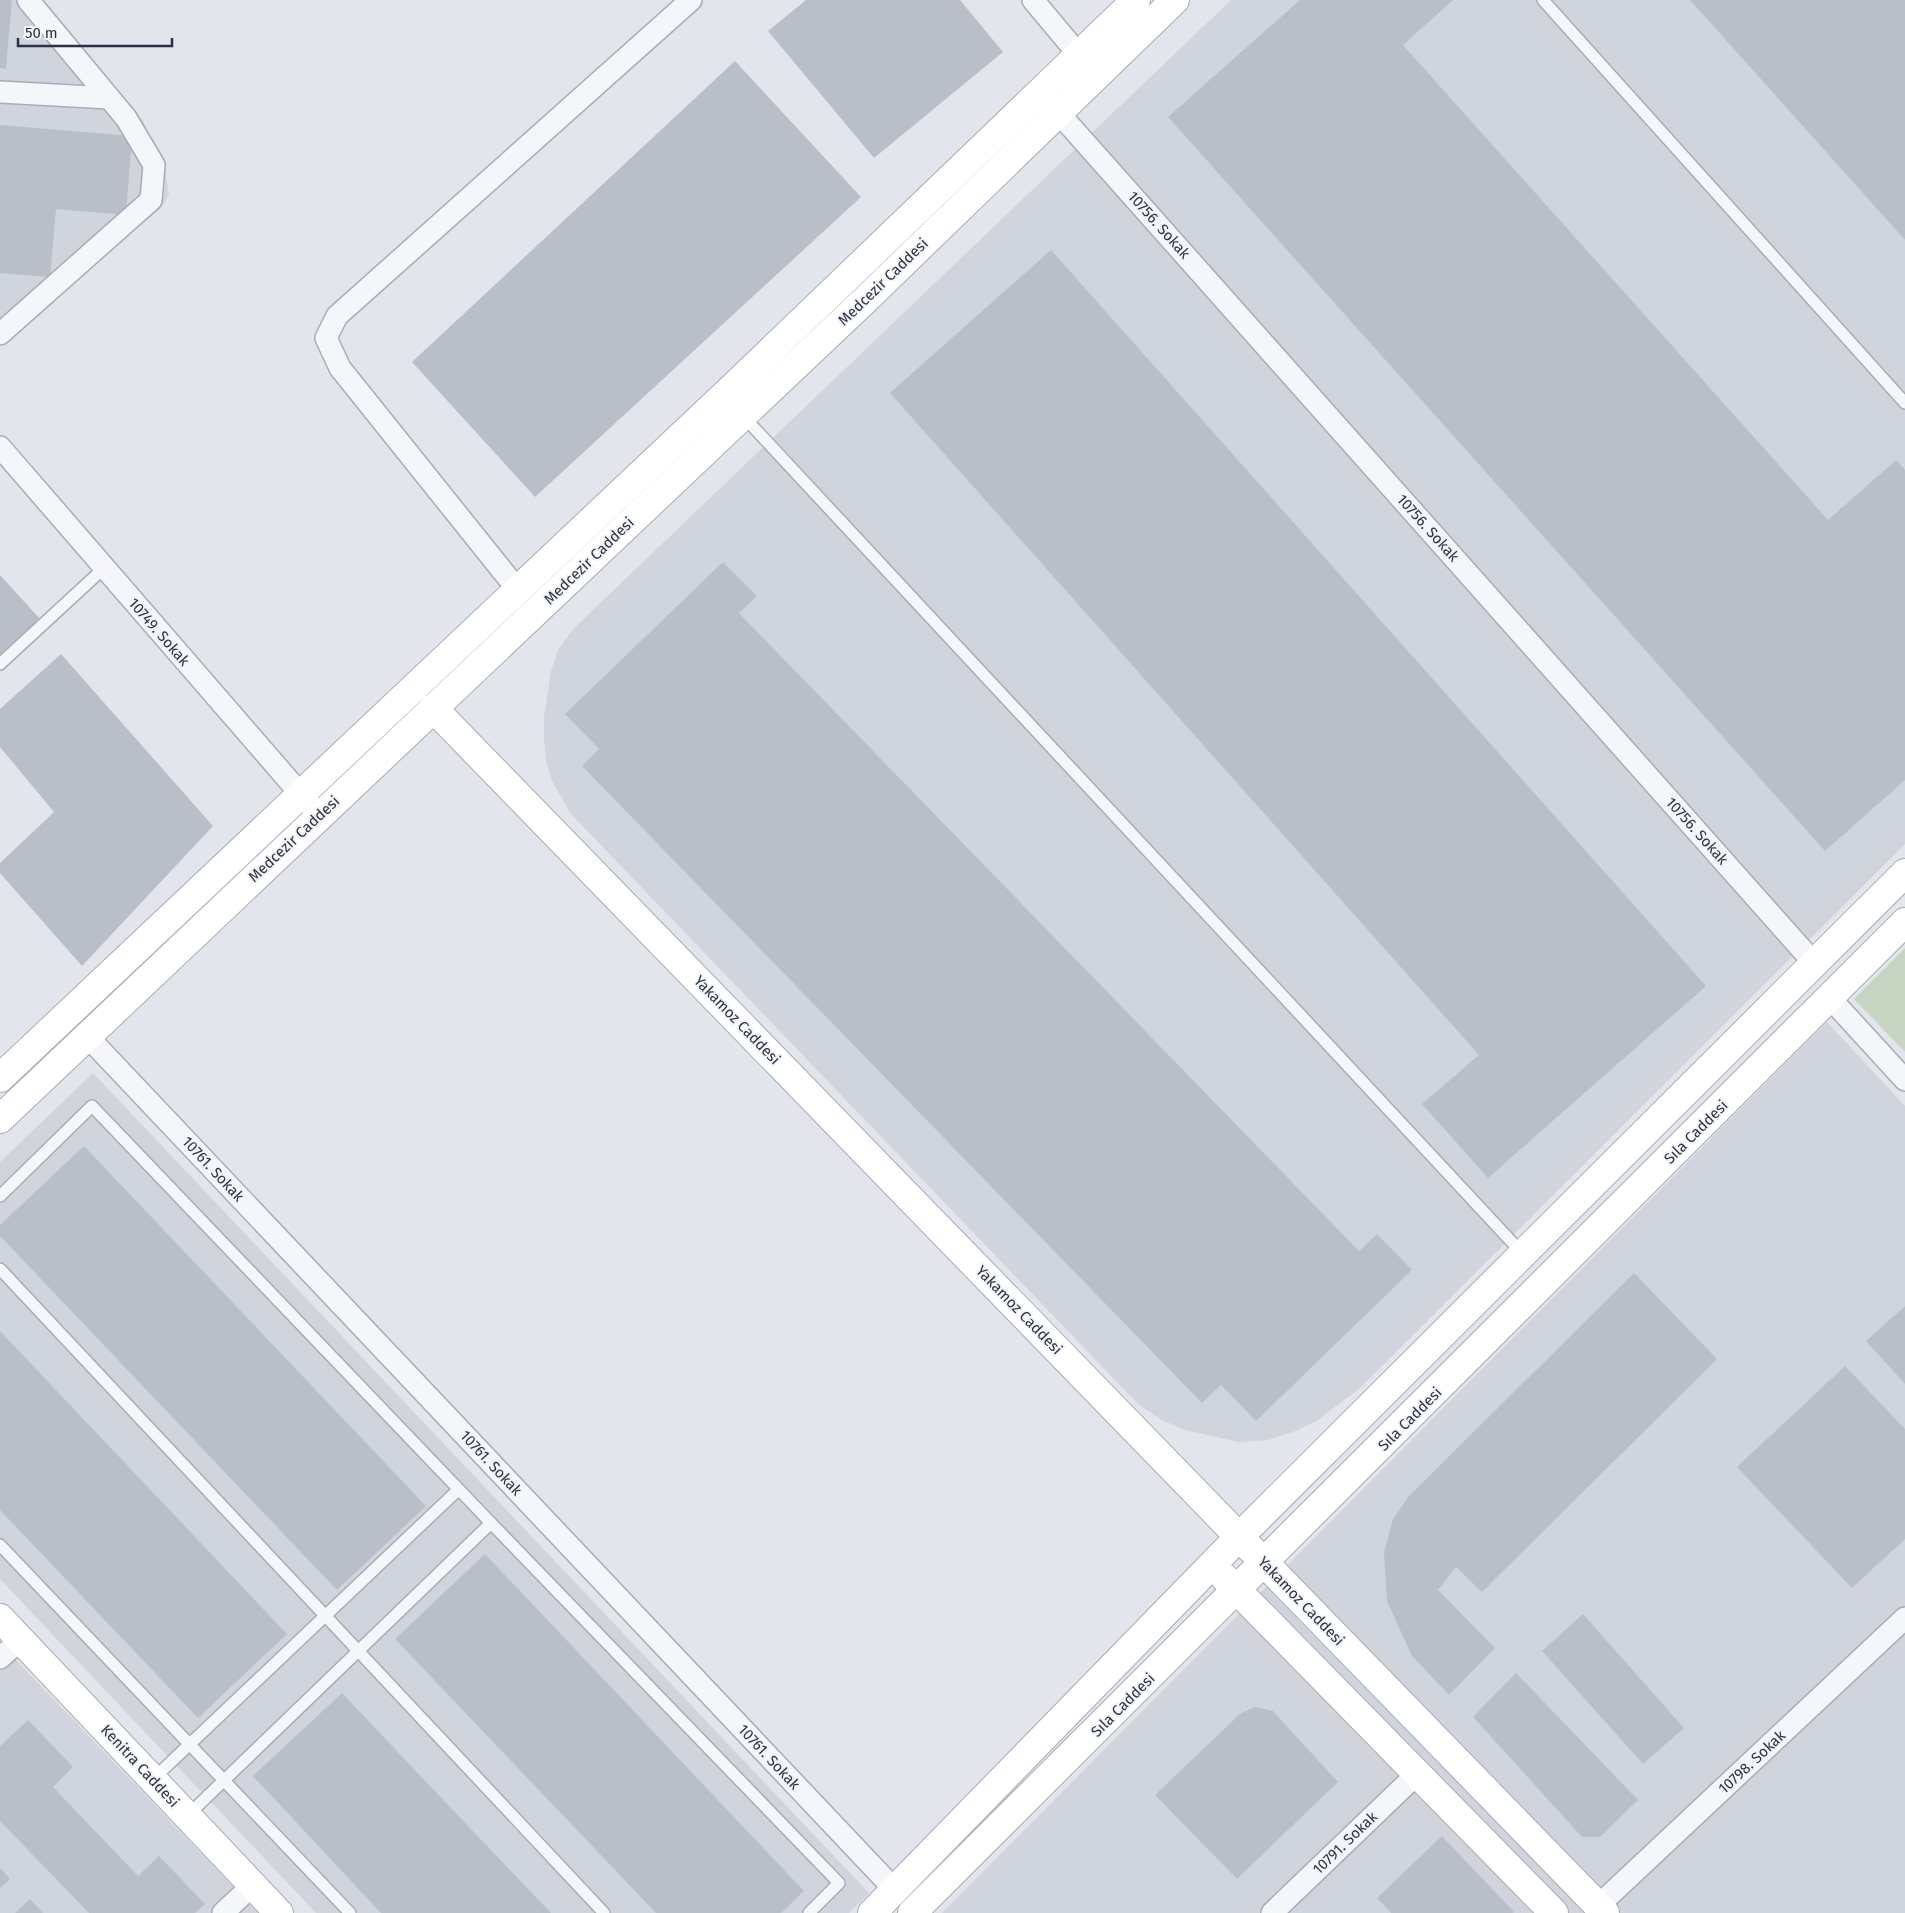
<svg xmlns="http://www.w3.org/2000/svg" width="1905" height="1913" font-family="'Fira Sans',sans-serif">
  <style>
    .built { fill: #d0d4dd }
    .green { fill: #c7d5c3 }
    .building { fill: #b9bfc9 }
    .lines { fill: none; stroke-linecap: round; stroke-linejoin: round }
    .lane-casing { stroke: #a7acb6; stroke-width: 14 }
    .street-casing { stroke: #a7acb6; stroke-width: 24 }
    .secondary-casing { stroke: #a7acb6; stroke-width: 30 }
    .lane { stroke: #f5f6f9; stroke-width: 11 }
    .street { stroke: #f5f6f9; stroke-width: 21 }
    .secondary { stroke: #fff; stroke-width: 28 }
    .labels { text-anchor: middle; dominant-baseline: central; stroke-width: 4; stroke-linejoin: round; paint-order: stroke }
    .street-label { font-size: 15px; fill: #293344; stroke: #f2f4f8 }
  </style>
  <rect width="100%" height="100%" fill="#e2e5eb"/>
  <g class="built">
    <polygon points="0,0 44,0 142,119 165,170 169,194 162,207 0,341"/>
    <polygon points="1231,0 1905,0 1905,844 1359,1389 1316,1421 1293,1432 1268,1440 1239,1442 1185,1430 1162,1420 1139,1405 571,814 552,781 546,760 544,738 544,717 551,671 558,650 573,629"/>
    <polygon points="1827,1022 1905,1106 1905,1913 942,1913"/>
    <polygon points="93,1073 869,1893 849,1913 316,1913 0,1579 0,1162"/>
    <polygon points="0,1643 258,1913 0,1913"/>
  </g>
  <polygon class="green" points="1905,948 1905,1052 1854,999"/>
  <g class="building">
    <polygon points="0,0 12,0 6,69 0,68"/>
    <polygon points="806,0 960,0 1003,52 874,158 768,31"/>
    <polygon points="1300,0 1453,0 1403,45 1828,520 1896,460 1905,470 1905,780 1825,851 1168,117"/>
    <polygon points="1690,0 1905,0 1905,240"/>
    <polygon points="735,61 861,197 535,497 412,362"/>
    <polygon points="0,125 132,136 126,215 56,209 50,277 0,273"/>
    <polygon points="1051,250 1706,986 1488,1178 1422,1104 1479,1055 890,393"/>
    <polygon points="723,562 757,596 739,613 1359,1251 1377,1234 1412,1270 1256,1421 1221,1385 1202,1403 582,766 599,749 565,714"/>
    <polygon points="0,575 40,619 0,655"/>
    <polygon points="61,654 213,826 82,966 0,873 0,863 54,812 0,747 0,709"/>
    <polygon points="84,1146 426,1506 337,1590 0,1236 0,1225"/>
    <polygon points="1634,1273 1717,1359 1482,1592 1456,1567 1438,1590 1495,1648 1449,1695 1412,1656 1387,1601 1384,1553 1393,1519 1409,1496"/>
    <polygon points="1905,1306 1905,1384 1866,1341"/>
    <polygon points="0,1331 287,1634 198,1718 0,1510"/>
    <polygon points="1845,1366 1905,1429 1905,1539 1852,1588 1737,1467"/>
    <polygon points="485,1554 804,1891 781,1913 656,1913 395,1639"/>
    <polygon points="1583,1614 1684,1728 1643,1764 1542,1651"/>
    <polygon points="1516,1673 1638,1800 1600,1837 1582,1837 1473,1717"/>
    <polygon points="342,1693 448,1805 551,1913 381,1913 253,1776"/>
    <polygon points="1255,1707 1273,1711 1338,1782 1237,1879 1155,1795 1241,1713"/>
    <polygon points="28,1720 73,1767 53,1787 138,1876 159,1856 205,1904 195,1913 89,1913 0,1821 0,1746"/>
    <polygon points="1442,1836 1514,1912 1512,1913 1391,1913 1377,1898"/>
    <polygon points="0,1868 10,1879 0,1888"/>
    <polygon points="30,1899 43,1913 15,1913"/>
  </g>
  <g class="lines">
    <defs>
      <g id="lane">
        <polyline points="1543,0 1905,403"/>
        <polyline points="743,416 1523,1254"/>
        <polyline points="0,664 104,568"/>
        <polyline points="0,1196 92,1106 491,1523 839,1883 809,1913"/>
        <polyline points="0,1269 604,1913"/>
        <polyline points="0,1545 350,1913"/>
        <polyline points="153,1779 458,1490"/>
        <polyline points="187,1816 491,1523"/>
      </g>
      <g id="street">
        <polyline points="1033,0 1079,55 1091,64"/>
        <polyline points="0,92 109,98"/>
        <polyline points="1048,101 1814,963"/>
        <polyline points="0,334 151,200 154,165 126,118 28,0"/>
        <polyline points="0,447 311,806"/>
        <polyline points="517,589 340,368 326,338 337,316 691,0"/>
        <polyline points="1830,998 1905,1080"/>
        <polyline points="87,1036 895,1890"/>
        <polyline points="0,1658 20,1640"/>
        <polyline points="1598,1906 1905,1618"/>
        <polyline points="223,1913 253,1885"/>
        <polyline points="1272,1913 1418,1773"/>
      </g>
      <g id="secondary">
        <polyline points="433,708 1605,1913"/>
        <polyline points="0,1078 731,389 1136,0"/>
        <polyline points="0,1119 864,301 1175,0"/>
        <polyline points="1225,1578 1554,1913"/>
        <polyline points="0,1618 279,1913"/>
        <polyline points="872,1913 1239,1537 1905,873"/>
        <polyline points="912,1913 1905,922"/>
      </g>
    </defs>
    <use href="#lane" class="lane-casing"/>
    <use href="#street" class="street-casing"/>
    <use href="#secondary" class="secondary-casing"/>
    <use href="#lane" class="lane"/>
    <use href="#street" class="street"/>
    <use href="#secondary" class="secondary"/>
  </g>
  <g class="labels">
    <g class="street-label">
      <text transform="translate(1159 225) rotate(48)">10756. Sokak</text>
      <text transform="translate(883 282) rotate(-44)">Medcezir Caddesi</text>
      <text transform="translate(1428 528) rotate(48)">10756. Sokak</text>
      <text transform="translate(589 561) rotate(-44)">Medcezir Caddesi</text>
      <text transform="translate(159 632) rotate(49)">10749. Sokak</text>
      <text transform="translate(1697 831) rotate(48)">10756. Sokak</text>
      <text transform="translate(294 839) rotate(-43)">Medcezir Caddesi</text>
      <text transform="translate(737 1020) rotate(46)">Yakamoz Caddesi</text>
      <text transform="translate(1696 1132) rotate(-45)">Sıla Caddesi</text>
      <text transform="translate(213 1169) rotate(47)">10761. Sokak</text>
      <text transform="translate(1019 1310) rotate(46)">Yakamoz Caddesi</text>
      <text transform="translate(1410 1419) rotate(-45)">Sıla Caddesi</text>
      <text transform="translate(491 1463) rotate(47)">10761. Sokak</text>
      <text transform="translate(1301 1601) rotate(46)">Yakamoz Caddesi</text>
      <text transform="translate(1123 1705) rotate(-45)">Sıla Caddesi</text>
      <text transform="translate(769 1757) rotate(47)">10761. Sokak</text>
      <text transform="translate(1752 1762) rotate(-43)">10798. Sokak</text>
      <text transform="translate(140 1766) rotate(47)">Kenitra Caddesi</text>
      <text transform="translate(1345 1843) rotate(-44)">10791. Sokak</text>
    </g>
  </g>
  <path d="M18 38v8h154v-8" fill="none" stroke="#293344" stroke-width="2.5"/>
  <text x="25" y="38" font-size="15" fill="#293344" stroke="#f2f4f8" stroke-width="4" paint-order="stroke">50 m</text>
</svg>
